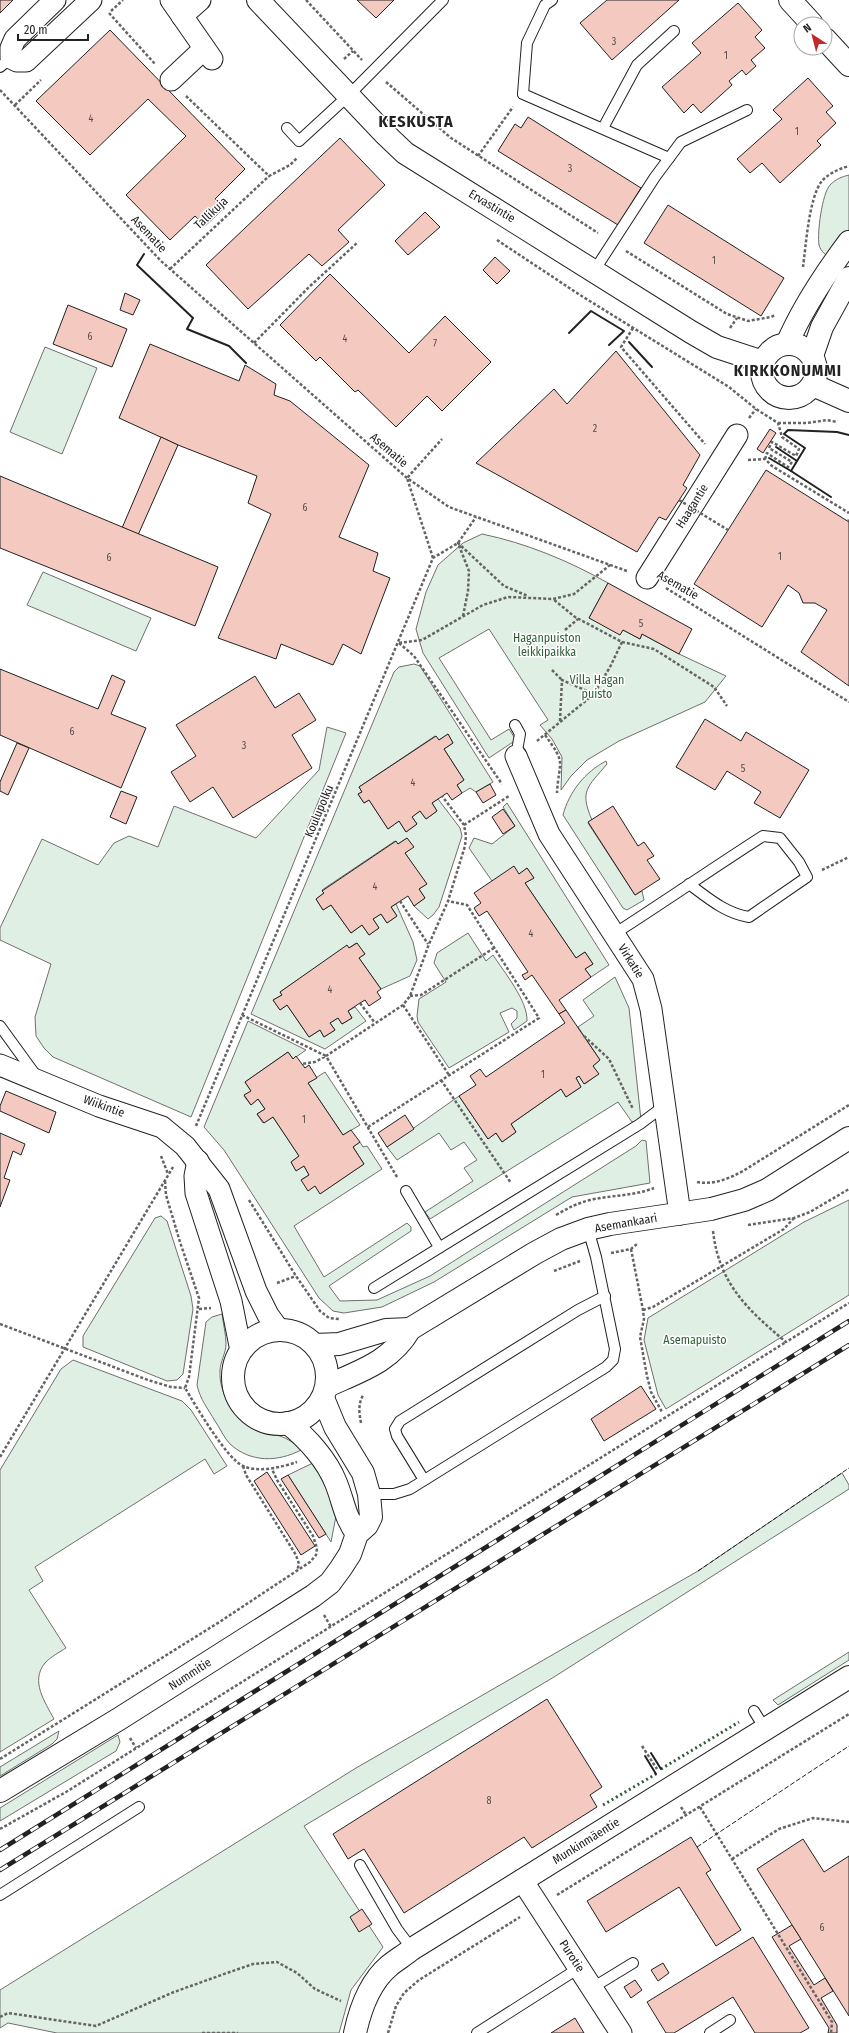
<svg xmlns="http://www.w3.org/2000/svg" width="849" height="2033" font-family="'Fira Sans Condensed',sans-serif">
  <style>
    .green { fill: #e0efe3; stroke: #6f6f6f }
    .building { fill: #f3c9c0; stroke: #222 }
    .lines { fill: none; stroke-linecap: round; stroke-linejoin: round }
    .lane-casing { stroke: #222; stroke-width: 12 }
    .street-casing { stroke: #222; stroke-width: 23 }
    .secondary-casing { stroke: #222; stroke-width: 24 }
    .path { stroke: #646464; stroke-width: 2.5; stroke-dasharray: 3 2; stroke-linecap: butt }
    .lane { stroke: #fff; stroke-width: 10 }
    .street { stroke: #fff; stroke-width: 21 }
    .secondary { stroke: #fff; stroke-width: 22 }
    .rail-casing { stroke: #222; stroke-width: 4.5 }
    .rail { stroke: #fff; stroke-width: 3; stroke-dasharray: 9; stroke-linecap: butt }
    .path-bridge { stroke: #646464; stroke-width: 2.5; stroke-dasharray: 3 2; stroke-linecap: butt }
    .hedge { stroke: #2f5e38; stroke-width: 3; stroke-dasharray: 2 3; stroke-linecap: butt }
    .fence { stroke: #222; stroke-width: 1; stroke-dasharray: 5 2; stroke-linecap: butt }
    .wall { stroke: #222; stroke-width: 2 }
    .labels { text-anchor: middle; dominant-baseline: central; stroke-width: 3; stroke-linejoin: round; paint-order: stroke }
    .number-label { font-size: 10px; fill: #564c4a }
    .street-label { font-size: 12px; fill: #222; stroke: #fff }
    .park-label { font-size: 12px; fill: #2f5e38; stroke: #fff }
    .district-label { font-size: 16px; font-weight: bold; letter-spacing: 1px; fill: #222; stroke: #fff }
  </style>
  <rect width="100%" height="100%" fill="#fff"/>
  <g class="green">
    <path d="M849,175v58l-18,26c-5,-4 -10,-7 -12,-14 -2,-12 3,-51 11,-60 6,-6 11,-8 19,-10z"/>
    <polygon points="45,347 97,368 62,454 10,432"/>
    <path d="M482,534c44,9 87,27 126,49l-19,35 34,12 17,9 2,-5 37,20 47,22 -21,26 -86,39 -32,19 -16,16 -10,14 1,-33 -10,-18 -12,-14 8,-5 -59,-91 -50,29 52,82 18,-11 7,11 -27,18 -66,-105 -7,-24 10,-37 12,-27 25,-22z"/>
    <polygon points="43,572 151,618 136,651 27,605"/>
    <polygon points="414,664 420,666 493,782 476,792 470,788 462,793 457,785 464,780 444,749 453,743 448,734 439,740 435,736 359,787 362,792 358,794 364,803 369,800 388,829 399,821 406,832 417,824 412,817 420,811 426,819 437,811 432,803 438,799 460,828 462,836 439,907 433,915 428,919 414,906 425,898 419,889 426,884 405,853 413,847 407,838 398,844 395,841 322,890 324,893 316,899 323,910 331,905 351,933 362,925 369,935 379,928 373,919 381,914 387,923 397,916 391,907 396,904 413,942 417,960 410,976 381,989 359,958 365,954 356,943 349,948 347,946 280,992 282,995 273,1000 280,1010 287,1005 309,1037 320,1030 324,1037 335,1030 330,1023 338,1018 342,1024 352,1018 348,1011 355,1007 366,1021 325,1049 251,1014 394,672 399,667"/>
    <polygon points="327,727 346,733 191,1117 53,1057 44,1048 36,1036 35,1017 51,964 0,940 0,928 42,839 98,865 114,843 129,836 158,847 174,806 256,838 319,770"/>
    <path d="M606,761l1,3c-19,23 -28,26 -15,56l-4,3 47,72 7,-4 2,9 -17,10 -4,-2 -60,-93c6,-23 22,-43 43,-54z"/>
    <polygon points="507,803 609,965 591,977 585,969 593,964 585,952 576,958 525,883 534,878 527,868 519,874 492,881 469,848 474,838 492,844 515,826 503,807"/>
    <path d="M468,933l18,28 7,-6c11,17 35,46 34,66l-13,9 -3,-6 6,-6v-7l-5,-3 -12,5 9,19 -60,36 -31,-46 -1,-6 2,-17 27,-17 -12,-19 3,-10z"/>
    <polygon points="615,977 629,1008 641,1120 632,1122 618,1102 430,1219 425,1212 473,1181 464,1168 477,1160 464,1142 451,1150 439,1133 397,1160 387,1147 459,1096 488,1139 496,1133 502,1142 516,1132 511,1124 561,1089 566,1097 581,1087 576,1078 579,1076 585,1084 598,1074 593,1066 600,1060 578,1027 594,1016 583,1000"/>
    <polygon points="248,1021 306,1050 293,1059 288,1052 245,1082 251,1091 244,1096 251,1105 258,1099 265,1109 257,1114 263,1123 273,1117 299,1156 291,1162 296,1170 304,1166 309,1175 301,1180 315,1186 321,1193 364,1164 353,1147 360,1142 363,1147 367,1146 382,1169 294,1226 324,1277 407,1223 411,1227 411,1231 329,1286 340,1301 377,1300 430,1276 636,1146 642,1140 646,1141 650,1183 572,1197 434,1282 382,1307 344,1313 333,1311 319,1298 224,1150 204,1127"/>
    <polygon points="325,1072 360,1125 343,1135 308,1083"/>
    <polygon points="849,1200 849,1295 666,1409 658,1395 644,1340 648,1318 804,1222"/>
    <polygon points="161,1216 167,1221 191,1296 193,1309 183,1374 177,1380 167,1381 83,1347 83,1336 155,1218"/>
    <path d="M222,1314c1,9 4,20 4,30 0,9 -6,18 -6,27 -1,22 13,45 32,56 19,10 31,4 49,23 -23,12 -50,13 -71,-6 -6,-6 -10,-16 -15,-23 -7,-12 -15,-22 -18,-36l9,-63 6,-5z"/>
    <path d="M73,1360l109,41 9,9 36,56 -13,8 -9,-15 -170,108 8,14 -14,9 37,58c-6,4 -16,9 -21,15 -15,18 0,39 9,56l-54,33v-282l61,-101z"/>
    <polygon points="313,1463 326,1480 336,1516 331,1542 288,1475"/>
    <polygon points="842,1473 849,1485 849,1489 554,1677 304,1826 383,1947 351,1990 339,2033 57,2033 8,2023 0,2028 0,1990 356,1768 698,1571"/>
    <polygon points="849,1652 849,1660 778,1705 773,1700"/>
    <polygon points="59,1731 57,1739 52,1744 0,1776 0,1767"/>
    <polygon points="118,1735 120,1742 116,1751 0,1821 0,1808"/>
  </g>
  <g class="building">
    <polygon points="0,0 13,0 0,13"/>
    <polygon points="357,0 394,0 376,18"/>
    <polygon points="607,0 679,0 612,60 580,23"/>
    <polygon points="738,3 762,30 755,37 765,48 751,60 756,66 746,75 742,70 729,81 732,85 701,113 693,104 684,113 662,87 701,53 692,43"/>
    <polygon points="110,30 245,169 215,199 224,208 205,226 195,216 170,240 126,195 186,136 148,99 90,155 36,101"/>
    <polygon points="808,78 833,106 826,112 836,123 817,141 821,145 780,183 762,163 750,173 737,159 782,119 773,110"/>
    <polygon points="528,117 641,188 618,225 498,151 515,124 521,128"/>
    <polygon points="340,138 385,185 338,230 349,242 322,266 309,254 248,309 206,265"/>
    <polygon points="668,205 784,278 761,316 644,243"/>
    <polygon points="425,212 440,227 408,255 395,241"/>
    <polygon points="495,257 510,271 497,284 483,270"/>
    <polygon points="330,274 409,353 445,316 491,362 442,411 427,396 396,427 358,390 355,392 320,357 316,361 280,325"/>
    <polygon points="125,293 140,300 133,315 120,310"/>
    <polygon points="68,305 127,329 112,367 53,344"/>
    <polygon points="150,344 239,381 245,365 276,384 274,395 290,401 369,465 339,537 378,553 373,571 390,578 361,654 343,644 333,665 281,644 276,659 218,638 271,514 248,503 257,476 178,445 119,418"/>
    <polygon points="616,351 700,455 683,485 687,488 666,520 659,517 637,552 476,463 554,389 567,404"/>
    <polygon points="770,429 776,433 763,453 757,449"/>
    <polygon points="161,437 178,445 138,535 122,528"/>
    <polygon points="766,470 849,522 849,686 801,652 827,610 815,603 803,603 799,593 788,585 762,627 694,584"/>
    <polygon points="0,476 218,567 195,626 0,548"/>
    <polygon points="608,583 692,629 679,654 642,634 640,639 623,630 620,635 589,618"/>
    <polygon points="0,669 98,709 112,675 125,681 111,714 146,728 121,788 0,735"/>
    <polygon points="255,676 275,708 299,693 316,720 292,735 312,768 233,818 213,787 190,802 171,772 196,756 176,725"/>
    <polygon points="705,719 741,741 746,732 809,770 780,818 754,803 761,792 727,771 715,790 676,767"/>
    <polygon points="448,734 453,743 444,749 464,780 457,785 462,793 452,800 447,793 432,803 437,811 426,819 420,811 412,817 417,824 406,832 399,821 388,829 369,800 364,803 358,794 362,792 359,787 436,736 439,740"/>
    <polygon points="17,743 29,748 8,795 0,791 0,782"/>
    <polygon points="490,784 496,795 483,803 476,792"/>
    <polygon points="121,791 137,797 126,824 110,817"/>
    <polygon points="613,806 638,846 644,842 654,856 647,860 660,879 635,895 588,822"/>
    <polygon points="503,809 515,826 503,834 492,817"/>
    <polygon points="407,838 414,847 405,853 427,884 419,889 425,898 414,906 408,896 391,907 397,916 387,923 381,914 373,919 379,928 369,935 362,925 351,933 331,905 323,910 316,899 324,893 322,891 396,841 398,844"/>
    <polygon points="514,866 519,874 527,868 534,878 525,883 576,958 585,952 593,964 585,969 591,977 559,1000 566,1010 559,1014 532,975 525,980 522,975 528,972 487,911 479,916 474,908 481,903 474,893"/>
    <polygon points="357,943 365,954 359,958 381,989 377,992 381,998 369,1006 365,1000 360,1003 348,1011 352,1018 342,1024 338,1018 330,1023 335,1030 324,1037 320,1030 309,1037 287,1005 280,1010 273,1000 282,995 280,992 347,945 349,948"/>
    <polygon points="566,1010 600,1060 593,1066 599,1074 584,1084 579,1076 576,1078 581,1087 566,1097 561,1089 511,1124 516,1132 502,1142 496,1133 488,1139 459,1096 476,1085 470,1076 480,1069 486,1077 565,1023 559,1014"/>
    <polygon points="288,1052 293,1059 296,1056 305,1068 309,1065 317,1078 308,1083 343,1135 351,1130 360,1142 353,1147 364,1164 320,1194 315,1186 308,1191 301,1180 309,1175 304,1166 296,1171 291,1162 299,1156 273,1117 264,1123 257,1114 265,1109 258,1099 251,1105 244,1095 251,1091 245,1082"/>
    <polygon points="6,1091 56,1112 49,1133 0,1111 0,1106"/>
    <polygon points="405,1115 414,1129 387,1147 378,1133"/>
    <polygon points="0,1133 25,1144 21,1155 13,1151 4,1178 10,1180 0,1207"/>
    <polygon points="641,1386 656,1409 604,1441 591,1419"/>
    <polygon points="267,1472 315,1546 301,1555 254,1481"/>
    <polygon points="288,1475 326,1534 319,1538 281,1479"/>
    <polygon points="547,1699 602,1787 590,1795 597,1807 532,1848 524,1837 404,1913 364,1849 348,1859 333,1834"/>
    <polygon points="691,1837 711,1870 706,1873 741,1930 716,1946 679,1887 606,1932 587,1901"/>
    <polygon points="803,1839 824,1872 849,1856 849,2016 757,1869"/>
    <polygon points="362,1909 372,1924 359,1932 350,1917"/>
    <polygon points="792,1925 801,1939 789,1946 814,1985 825,1978 833,1991 821,1998 837,2025 837,2033 828,2033 829,2028 772,1937"/>
    <polygon points="753,1937 809,2028 800,2033 755,2033 733,1997 674,2033 666,2033 647,2002"/>
    <polygon points="663,1963 669,1973 658,1981 651,1970"/>
    <polygon points="635,1980 642,1990 631,1998 624,1987"/>
    <polygon points="575,2018 584,2033 551,2033"/>
  </g>
  <g class="lines">
    <defs>
      <g id="lane">
        <polyline points="552,0 545,5 527,43 523,94 669,158"/>
        <polyline points="0,67 11,58"/>
        <polyline points="287,128 299,141 349,95 443,0"/>
        <polyline points="603,128 637,65 674,31"/>
        <polyline points="594,271 655,177 681,142 747,110"/>
        <polyline points="515,725 520,734 516,756"/>
        <path d="M614,934c50,-32 99,-66 149,-98l17,2 19,24 8,15 -58,40c-24,-4 -41,-19 -60,-33"/>
        <polyline points="0,1026 37,1077"/>
        <polyline points="406,1191 439,1247"/>
        <polyline points="374,1288 640,1124 664,1106"/>
        <polyline points="424,1480 397,1436 395,1429 400,1421 578,1310 605,1296"/>
        <polyline points="369,1494 394,1494 410,1489 606,1367 613,1360 615,1349 596,1257 588,1229"/>
        <polyline points="754,1711 765,1729"/>
        <polyline points="360,1865 397,1929 412,1949"/>
        <polyline points="0,1895 139,1807"/>
        <polyline points="592,1988 633,1963"/>
        <polyline points="477,2033 579,1968"/>
        <polyline points="710,2033 730,2020"/>
      </g>
      <g id="street">
        <polyline points="55,0 15,39 11,48 11,58 17,61 26,61 91,0"/>
        <polyline points="171,0 212,59"/>
        <polyline points="182,16 200,0"/>
        <polyline points="171,80 204,49"/>
        <polyline points="647,578 737,435"/>
        <polyline points="516,756 549,834 643,979 651,1009 680,1214"/>
        <polyline points="0,1065 99,1106 162,1127 185,1146 219,1189 256,1291 268,1315 279,1330"/>
        <polyline points="198,1161 195,1176 196,1193 231,1301 241,1351"/>
        <polyline points="522,1880 621,2033"/>
      </g>
      <g id="secondary">
        <polyline points="258,0 384,133 405,153 691,332 717,347 763,362"/>
        <polyline points="790,0 812,24"/>
        <polyline points="825,39 849,65"/>
        <circle cx="789" cy="371" r="27"/>
        <path d="M787,344c16,-37 38,-70 62,-102"/>
        <polyline points="812,356 822,327 849,278"/>
        <polyline points="813,385 849,401"/>
        <circle cx="280" cy="1377" r="47"/>
        <polyline points="315,1345 339,1344 386,1330 410,1329"/>
        <path d="M327,1386c33,-15 64,-24 83,-57l125,-76 26,-14 27,-10 22,-5 101,-15 33,-9 23,-10 82,-52"/>
        <path d="M288,1423c19,15 39,37 48,60 8,20 8,32 21,51"/>
        <polyline points="0,1791 119,1719 313,1596 330,1583 341,1568 350,1554 357,1534 367,1525 371,1517 369,1494 363,1473 335,1427 323,1398"/>
        <path d="M355,2033c5,-23 15,-51 34,-67 7,-6 16,-11 23,-17l437,-272"/>
      </g>
    </defs>
    <use href="#lane" class="lane-casing"/>
    <use href="#street" class="street-casing"/>
    <use href="#secondary" class="secondary-casing"/>
    <g class="path">
      <polyline points="306,0 362,60"/>
      <polyline points="111,11 123,0"/>
      <polyline points="109,13 155,64"/>
      <polyline points="344,59 353,51"/>
      <polyline points="386,82 451,138 598,233"/>
      <polyline points="0,90 161,261 407,478 449,507 627,571"/>
      <polyline points="186,96 269,176 290,165 297,158"/>
      <polyline points="15,105 41,80"/>
      <polyline points="478,156 513,107"/>
      <polyline points="497,240 580,295 729,387 756,409 778,423 782,437 799,449 796,456 772,442 769,448 792,462 788,467 767,453 765,459"/>
      <polyline points="626,251 727,314 748,321 771,317 775,315"/>
      <path d="M803,267c3,-22 6,-70 19,-86 7,-8 17,-12 27,-15"/>
      <polyline points="170,269 269,176"/>
      <polyline points="633,328 621,347 705,444"/>
      <polyline points="730,328 737,318"/>
      <polyline points="254,343 309,287 357,243"/>
      <polyline points="749,418 756,409"/>
      <polyline points="778,423 807,423 827,420 837,422"/>
      <polyline points="748,460 765,459 772,466 849,513"/>
      <polyline points="848,521 849,520"/>
      <polyline points="433,558 407,478 442,439"/>
      <polyline points="666,588 849,702"/>
      <polyline points="463,616 468,591 469,571 458,543 504,586 528,596"/>
      <polyline points="565,630 578,619"/>
      <polyline points="622,642 654,649 714,687 727,706"/>
      <polyline points="399,643 414,656 502,784"/>
      <polyline points="399,643 422,640 483,605 508,597 553,599 574,594 610,565"/>
      <polyline points="552,670 562,680"/>
      <polyline points="560,721 562,680 594,694"/>
      <path d="M545,735c22,30 14,24 12,58"/>
      <polyline points="537,741 594,694 610,667 622,642 575,617 553,599"/>
      <polyline points="464,825 509,796"/>
      <polyline points="822,870 849,857"/>
      <polyline points="400,901 428,944"/>
      <polyline points="410,996 421,995 494,948"/>
      <polyline points="360,1003 375,1023"/>
      <polyline points="403,1005 449,1075"/>
      <polyline points="242,1015 326,1056 315,1062 301,1064"/>
      <polyline points="584,1036 609,1059 633,1109"/>
      <polyline points="441,1080 511,1183"/>
      <polyline points="196,1126 433,558 458,543 476,517"/>
      <polyline points="368,1127 539,1018 467,905 448,901"/>
      <polyline points="161,1156 168,1174"/>
      <polyline points="397,1177 326,1056 403,1005 410,996 429,944 448,901 465,846 466,836 464,825 442,796"/>
      <path d="M165,1181l1,14 14,47 19,56 -10,79 -4,11c11,18 41,70 58,78 16,7 39,1 54,-4"/>
      <path d="M697,1182c17,3 31,-3 46,-11l106,-66"/>
      <polyline points="249,1200 296,1276 320,1311 329,1318 339,1319"/>
      <path d="M556,1215c12,-7 22,-12 34,-15 22,-5 44,-4 64,-12"/>
      <polyline points="748,1225 794,1218 810,1212 849,1189"/>
      <path d="M713,1231c6,53 35,79 73,111l63,-39"/>
      <polyline points="631,1249 643,1310 644,1319 640,1337 647,1376 651,1392 662,1412"/>
      <polyline points="611,1253 631,1249 637,1244"/>
      <polyline points="554,1271 580,1261"/>
      <polyline points="277,1283 296,1276"/>
      <polyline points="199,1309 211,1308"/>
      <polyline points="643,1310 653,1307 784,1229 794,1218"/>
      <polyline points="0,1324 148,1380 171,1387 185,1388"/>
      <path d="M361,1423c-2,-11 -3,-18 2,-28"/>
      <polyline points="0,1457 173,1167"/>
      <polyline points="243,1466 246,1475 296,1555 299,1564 297,1571"/>
      <polyline points="324,1615 331,1627"/>
      <polyline points="130,1738 136,1748"/>
      <polyline points="642,1746 657,1769"/>
      <polyline points="0,1759 221,1621 310,1562 316,1555 317,1548 313,1536 277,1480 272,1469"/>
      <polyline points="681,1807 686,1815"/>
      <polyline points="700,1807 832,2022 831,2033"/>
      <polyline points="0,1829 66,1792 786,1342"/>
      <polyline points="732,1859 779,1829 813,1818 849,1822"/>
      <polyline points="557,1895 849,1714"/>
      <polyline points="0,2017 8,2013 96,2026 174,1992 227,1973 253,1964 277,1962 297,1973 315,1989 341,2001"/>
      <polyline points="202,2033 238,2033"/>
      <polyline points="388,2033 396,2006 404,1993 419,1980 520,1917"/>
    </g>
    <use href="#lane" class="lane"/>
    <use href="#street" class="street"/>
    <use href="#secondary" class="secondary"/>
    <defs>
      <g id="rail">
        <polyline points="0,1850 849,1321"/>
        <polyline points="0,1870 849,1345"/>
      </g>
    </defs>
    <use href="#rail" class="rail-casing"/>
    <use href="#rail" class="rail"/>
    <polyline class="path-bridge" points="679,500 728,530"/>
    <g class="hedge">
      <polyline points="661,1769 739,1722"/>
      <polyline points="603,1805 656,1774"/>
    </g>
    <g class="fence">
      <polyline points="698,1571 849,1468"/>
      <polyline points="697,1847 849,1746"/>
    </g>
    <g class="wall">
      <polyline points="144,254 137,265 193,318 187,329 229,346 246,363"/>
      <polyline points="569,333 591,311 624,331 609,345"/>
      <polyline points="629,342 652,367"/>
      <polyline points="776,447 797,461 805,448 784,434 788,430 837,432 849,435"/>
      <polyline points="769,458 791,471 797,461"/>
      <polyline points="791,471 831,497"/>
      <polyline points="651,1753 661,1769"/>
      <polyline points="645,1756 656,1774"/>
    </g>
  </g>
  <g class="labels">
    <g class="number-label">
      <text x="614" y="42">3</text>
      <text x="726" y="56">1</text>
      <text x="91" y="119">4</text>
      <text x="797" y="132">1</text>
      <text x="570" y="169">3</text>
      <text x="714" y="261">1</text>
      <text x="90" y="337">6</text>
      <text x="345" y="339">4</text>
      <text x="435" y="344">7</text>
      <text x="595" y="429">2</text>
      <text x="305" y="508">6</text>
      <text x="780" y="557">1</text>
      <text x="109" y="558">6</text>
      <text x="641" y="624">5</text>
      <text x="72" y="732">6</text>
      <text x="244" y="746">3</text>
      <text x="743" y="769">5</text>
      <text x="413" y="783">4</text>
      <text x="375" y="887">4</text>
      <text x="531" y="934">4</text>
      <text x="330" y="990">4</text>
      <text x="543" y="1075">1</text>
      <text x="304" y="1120">1</text>
      <text x="489" y="1801">8</text>
      <text x="822" y="1928">6</text>
    </g>
    <g class="street-label">
      <text transform="translate(492 206) rotate(31)">Ervastintie</text>
      <text transform="translate(211 213) rotate(-43)">Tallikuja</text>
      <text transform="translate(149 234) rotate(47)">Asematie</text>
      <text transform="translate(389 450) rotate(41)">Asematie</text>
      <text transform="translate(692 506) rotate(-58)">Haagantie</text>
      <text transform="translate(678 585) rotate(30)">Asematie</text>
      <text transform="translate(319 811) rotate(-67)">Koulupolku</text>
      <text transform="translate(631 961) rotate(58)">Virkatie</text>
      <text transform="translate(104 1106) rotate(20)">Wiikintie</text>
      <text transform="translate(626 1223) rotate(-10)">Asemankaari</text>
      <text transform="translate(190 1674) rotate(-33)">Nummitie</text>
      <text transform="translate(586 1841) rotate(-32)">Munkinmäentie</text>
      <text transform="translate(572 1956) rotate(57)">Purotie</text>
    </g>
    <g class="park-label">
      <text x="547" y="638">Haganpuiston<tspan x="547" dy="14">leikkipaikka</tspan></text>
      <text x="597" y="680">Villa Hagan<tspan x="597" dy="14">puisto</tspan></text>
      <text x="695" y="1340">Asemapuisto</text>
    </g>
    <g class="district-label">
      <text x="416" y="121">KESKUSTA</text>
      <text x="788" y="370">KIRKKONUMMI</text>
    </g>
  </g>
  <g transform="translate(813 36) rotate(324)"><circle r="19" fill="#ffffff" stroke="#a7a7a7"/>
  <path d="M0-3L7 15L0 10L-7 15Z" fill="#c62828"/>
  <text y="-6" font-size="11" font-weight="bold" text-anchor="middle" fill="#222222">N</text>
  </g>
  <path d="M18 34v6h70v-6" fill="none" stroke="#222222" stroke-width="2"/>
  <text x="24" y="34" font-size="12" fill="#222222" stroke="#ffffff" stroke-width="3" paint-order="stroke">20 m</text>
</svg>
